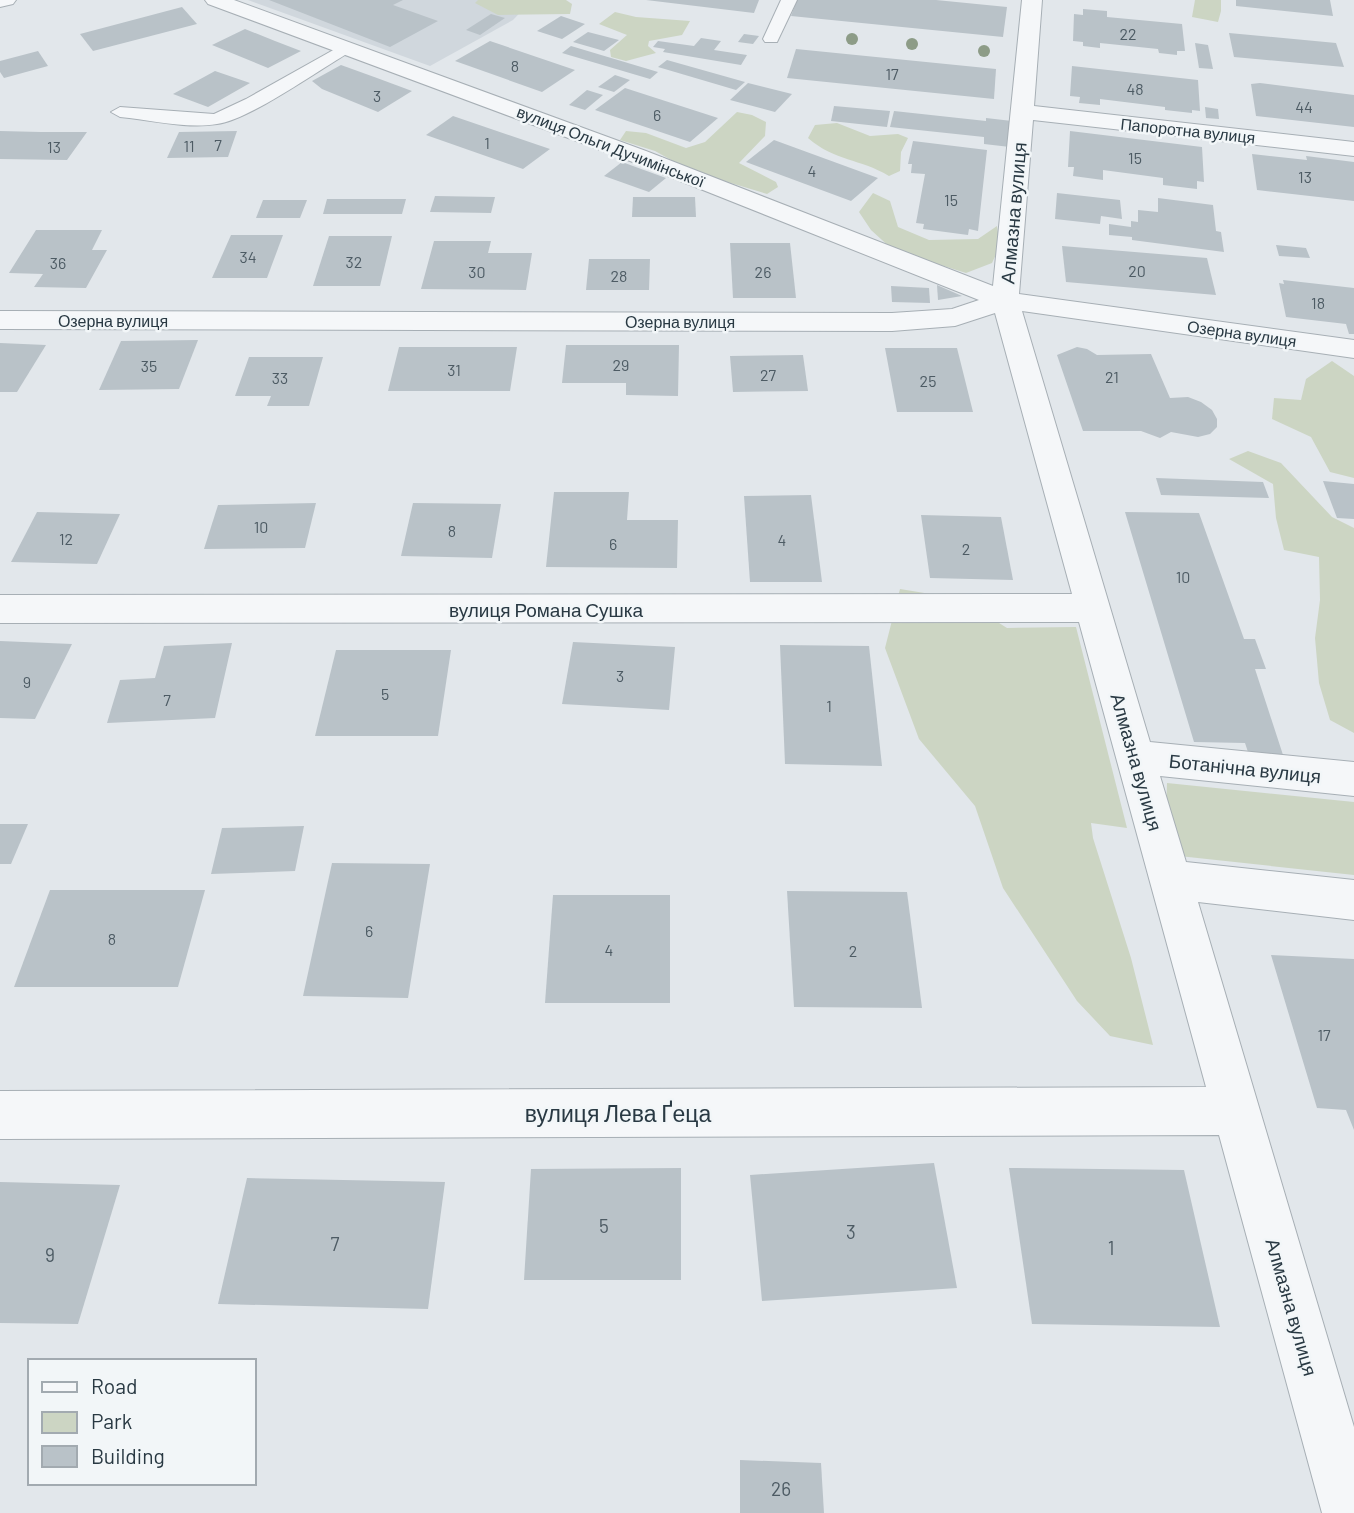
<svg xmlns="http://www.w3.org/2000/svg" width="1354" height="1513" font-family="Barlow,sans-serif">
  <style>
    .built { fill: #d0d7dd }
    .green { fill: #ccd5c3 }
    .building { fill: #b9c2c8 }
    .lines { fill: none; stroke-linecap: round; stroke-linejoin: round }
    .service-casing { stroke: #a7afb5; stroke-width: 2 }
    .minor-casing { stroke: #a7afb5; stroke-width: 2 }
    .service { fill: #f5f7f9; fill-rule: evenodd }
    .minor { fill: #f5f7f9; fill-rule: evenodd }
    .tree { fill: #8d9c87 }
    .labels { text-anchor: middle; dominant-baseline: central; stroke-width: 5; stroke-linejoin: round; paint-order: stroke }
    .number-label { font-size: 16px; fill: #4d5b64 }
    .far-street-label { font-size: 16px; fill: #293943; stroke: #f2f6f8 }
    .street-label { font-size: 19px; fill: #293943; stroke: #f2f6f8 }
    .near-number-label { font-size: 19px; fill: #4d5b64 }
    .near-street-label { font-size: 23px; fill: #293943; stroke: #f2f6f8 }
  </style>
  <rect width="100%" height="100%" fill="#e2e7eb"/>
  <polygon class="built" points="248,0 532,0 513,20 430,66"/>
  <g class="green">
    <polygon points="478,0 566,0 572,4 570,14 498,15 475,3"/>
    <polygon points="1195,0 1221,0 1221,11 1218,22 1192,17"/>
    <polygon points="615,12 636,17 690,21 682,35 649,41 648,46 656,53 626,61 611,57 610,50 627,35 599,24"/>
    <polygon points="737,112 752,115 766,122 765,136 739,163 776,182 778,187 767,194 691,171 655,151 620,140 626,131 646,133 686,148 705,142"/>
    <path d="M837,123l33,13 28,-2 10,4 -7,14 -1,19 -11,5c-30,-18 -53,-14 -81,-38l7,-13z"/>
    <polygon points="873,193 890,201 898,227 929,240 978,239 997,226 1000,246 992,263 966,273 893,250 871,230 859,212"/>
    <polygon points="1332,361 1354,376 1354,478 1330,472 1311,437 1272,419 1274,398 1301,400 1306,379"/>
    <polygon points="1248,451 1281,463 1332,517 1354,528 1354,733 1330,720 1319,683 1315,638 1320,600 1319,557 1284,550 1276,518 1273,484 1229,459"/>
    <polygon points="900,589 961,599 1007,628 1076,627 1127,828 1091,823 1093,838 1131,958 1153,1045 1110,1036 1077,1001 1003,888 975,806 919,739 885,648"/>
    <polygon points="1167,783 1354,802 1354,875 1179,856 1166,816"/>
  </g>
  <g class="building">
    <polygon points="269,0 403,0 393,5 438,21 390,47"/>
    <polygon points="646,0 759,0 754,13"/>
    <polygon points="797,0 936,0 1007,7 1003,37 791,16"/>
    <polygon points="1236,0 1330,0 1333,16 1236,6"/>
    <polygon points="182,7 197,24 93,51 80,34"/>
    <polygon points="1083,9 1107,11 1107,17 1182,24 1185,51 1177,51 1177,55 1159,53 1158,49 1100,43 1100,48 1083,46 1083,42 1073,41 1074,14 1083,15"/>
    <polygon points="491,14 505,18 480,35 466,30"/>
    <polygon points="561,16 585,24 562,39 537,31"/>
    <polygon points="245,29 275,41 301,51 268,68 212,45"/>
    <polygon points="588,32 619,40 604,51 573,42"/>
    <polygon points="1229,33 1336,43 1344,67 1234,57"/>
    <polygon points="744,34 759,36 753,44 738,42"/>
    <polygon points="701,38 721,41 714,50 747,55 741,65 663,52 665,49 653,47 658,41 694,46"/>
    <polygon points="490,41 575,70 542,92 455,61"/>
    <polygon points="1195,43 1208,45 1213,69 1199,68"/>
    <polygon points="571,46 658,72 650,79 562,53"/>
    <polygon points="796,49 996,69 994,99 787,78"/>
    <polygon points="38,51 48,66 4,78 0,72 0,61"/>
    <polygon points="667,60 745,82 736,90 658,67"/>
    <polygon points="341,65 377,78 412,91 378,112 322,89 312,81"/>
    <polygon points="1072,66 1198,80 1200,111 1192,110 1192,113 1165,110 1165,107 1100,99 1100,105 1079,103 1080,97 1070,96"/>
    <polygon points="215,71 250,83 208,107 173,94"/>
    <polygon points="615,75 630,80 614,92 598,87"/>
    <polygon points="748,83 792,94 775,112 730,100"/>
    <polygon points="1260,83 1354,95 1354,127 1256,116 1251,84"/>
    <polygon points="625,88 718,118 690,142 595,110"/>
    <polygon points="587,90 603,95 585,110 569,105"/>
    <polygon points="834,106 890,111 887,127 831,121"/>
    <polygon points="1205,107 1218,109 1219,119 1206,118"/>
    <polygon points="894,111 986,121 986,118 1012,121 1010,147 984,144 984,137 890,127"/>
    <polygon points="453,116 550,149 523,169 426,135"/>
    <polygon points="0,131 41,132 87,132 67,160 0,159"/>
    <polygon points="237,131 228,157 167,158 179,132"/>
    <polygon points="1070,131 1202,147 1204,182 1197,181 1197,189 1163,185 1163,178 1103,170 1103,180 1073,176 1074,167 1068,167"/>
    <polygon points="774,140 878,178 851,201 746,162"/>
    <polygon points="913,141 987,150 978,231 969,229 968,235 923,229 924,224 916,223 925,174 911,173 912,164 908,164"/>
    <polygon points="1252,154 1307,160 1306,156 1354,162 1354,201 1257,190"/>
    <polygon points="622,162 666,178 649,192 604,176"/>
    <polygon points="1057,193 1120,200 1122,219 1101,216 1100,224 1055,219"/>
    <polygon points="435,196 495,197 491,213 430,212"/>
    <polygon points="633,197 695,197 696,217 632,217"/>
    <polygon points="1158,198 1213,205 1216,231 1221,232 1224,252 1132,240 1132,237 1109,235 1109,224 1131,227 1131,221 1138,222 1138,210 1158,212"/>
    <polygon points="327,199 406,199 402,214 323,214"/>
    <polygon points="263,200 307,200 300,218 256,218"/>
    <polygon points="36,230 102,230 92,250 107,250 86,288 34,287 43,274 9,273"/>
    <polygon points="231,235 283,235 267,278 212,278"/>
    <polygon points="329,236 392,236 380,286 313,286"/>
    <polygon points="434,241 491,241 488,253 532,253 526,290 421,289"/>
    <polygon points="730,243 790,243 796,298 733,298"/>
    <polygon points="1276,245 1306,248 1310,258 1279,256"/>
    <polygon points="1062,246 1207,258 1216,295 1066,282"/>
    <polygon points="589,259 650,259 649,290 586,290"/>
    <polygon points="1283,280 1354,288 1354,334 1349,334 1346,324 1286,317 1279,283 1284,284"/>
    <polygon points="937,285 962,296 938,300"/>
    <polygon points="891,286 929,288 930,303 892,302"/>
    <polygon points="198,340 179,389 99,390 121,341"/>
    <polygon points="0,343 46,345 17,392 0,392"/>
    <polygon points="566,345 679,345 678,396 626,395 626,383 562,383"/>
    <polygon points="399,347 517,347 510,391 388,391"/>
    <polygon points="1077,347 1087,349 1097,355 1151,354 1170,398 1188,397 1201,402 1212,410 1217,419 1217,427 1210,434 1198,437 1171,432 1160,438 1141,431 1083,431 1057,355"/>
    <polygon points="885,348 957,348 973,412 897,412"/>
    <polygon points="803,355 808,391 733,392 730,356"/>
    <polygon points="249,357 323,357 309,406 267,406 271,396 235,396"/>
    <polygon points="1156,478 1263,482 1269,498 1161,495"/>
    <polygon points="1323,481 1354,484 1354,519 1337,518"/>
    <polygon points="554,492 629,492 627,520 678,520 677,568 546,567"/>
    <polygon points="811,495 822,582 750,582 744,496"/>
    <polygon points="316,503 305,548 204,549 218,505"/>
    <polygon points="413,503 501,504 492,558 401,556"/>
    <polygon points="37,512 120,514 97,564 11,562"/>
    <polygon points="1125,512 1199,513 1244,639 1255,639 1266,669 1255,669 1284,758 1250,758 1245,743 1194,742"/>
    <polygon points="921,515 1001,517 1013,580 930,578"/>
    <polygon points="0,641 72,644 35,719 0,718"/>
    <polygon points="573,642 675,647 669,710 562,704"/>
    <polygon points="232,643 215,718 107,723 120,680 155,678 164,646"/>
    <polygon points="780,645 869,646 882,766 785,764"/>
    <polygon points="336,650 451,650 438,736 315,736"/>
    <polygon points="0,824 28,824 11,864 0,864"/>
    <polygon points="304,826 295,871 211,874 222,828"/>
    <polygon points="332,863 430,864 408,998 303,996"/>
    <polygon points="50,890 205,890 178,987 14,987"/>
    <polygon points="787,891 907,892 922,1008 794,1007"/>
    <polygon points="553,895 670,895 670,1003 545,1003"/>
    <polygon points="1271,955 1354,959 1354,1130 1346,1110 1317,1108"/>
    <polygon points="934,1163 957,1288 762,1301 750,1175"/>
    <polygon points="681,1168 681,1280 524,1280 531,1169"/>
    <polygon points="1009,1168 1184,1170 1220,1327 1032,1324"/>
    <polygon points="247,1178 445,1182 428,1309 218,1304"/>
    <polygon points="0,1182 120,1185 78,1324 0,1323"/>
    <polygon points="740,1460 821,1463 824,1513 740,1513"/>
  </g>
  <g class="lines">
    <defs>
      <g id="service">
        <polygon points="781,0 797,0 777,42 765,42 763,39"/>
        <path d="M344,44l6,2 2,3 -2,3c-31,18 -101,68 -133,72 -31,5 -66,-4 -97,-7l-9,-5 9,-5 94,7 32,-15z"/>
      </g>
      <g id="minor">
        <polygon points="0,0 16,0 13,4 0,7"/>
        <polygon points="205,0 234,0 646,151 993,286 1022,0 1042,0 1034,106 1354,142 1354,156 1033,120 1019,294 1354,340 1354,358 1022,311 1150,742 1354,762 1354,796 1160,776 1186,862 1354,880 1354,920 1198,902 1354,1427 1354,1513 1322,1513 1219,1135 0,1139 0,1091 1206,1087 1079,622 0,623 0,595 1072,594 995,313 955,326 892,331 0,329 0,311 892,313 952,309 979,300 630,161 208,4"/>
      </g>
    </defs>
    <use href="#service" class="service-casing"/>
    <use href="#minor" class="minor-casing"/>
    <use href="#service" class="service"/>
    <use href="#minor" class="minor"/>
  </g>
  <g class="tree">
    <circle cx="852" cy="39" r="6"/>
    <circle cx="912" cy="44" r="6"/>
    <circle cx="984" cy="51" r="6"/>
  </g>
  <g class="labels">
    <g class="number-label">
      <text x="1128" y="33">22</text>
      <text x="515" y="65">8</text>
      <text x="892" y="73">17</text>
      <text x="1135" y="88">48</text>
      <text x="377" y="95">3</text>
      <text x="1304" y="106">44</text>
      <text x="657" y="114">6</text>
      <text x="487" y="142">1</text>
      <text x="218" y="144">7</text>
      <text x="189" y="145">11</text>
      <text x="54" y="146">13</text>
      <text x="1135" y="157">15</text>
      <text x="812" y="170">4</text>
      <text x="1305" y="176">13</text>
      <text x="951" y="199">15</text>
      <text x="248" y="256">34</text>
      <text x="354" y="261">32</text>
      <text x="58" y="262">36</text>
      <text x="1137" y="270">20</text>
      <text x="477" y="271">30</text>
      <text x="763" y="271">26</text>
      <text x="619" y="275">28</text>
      <text x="1318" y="302">18</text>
      <text x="621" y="364">29</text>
      <text x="149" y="365">35</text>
      <text x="454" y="369">31</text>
      <text x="768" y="374">27</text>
      <text x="1112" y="376">21</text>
      <text x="280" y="377">33</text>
      <text x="928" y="380">25</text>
      <text x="261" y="526">10</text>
      <text x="452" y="530">8</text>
      <text x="66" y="538">12</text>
      <text x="782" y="539">4</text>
      <text x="613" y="543">6</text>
      <text x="966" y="548">2</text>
      <text x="1183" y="576">10</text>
      <text x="620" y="675">3</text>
      <text x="27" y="681">9</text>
      <text x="385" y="693">5</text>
      <text x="167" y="699">7</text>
      <text x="829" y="705">1</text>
      <text x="369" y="930">6</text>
      <text x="112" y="938">8</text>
      <text x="609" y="949">4</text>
      <text x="853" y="950">2</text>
      <text x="1324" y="1034">17</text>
    </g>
    <g class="far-street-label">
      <text transform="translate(1188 130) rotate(6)">Папоротна вулиця</text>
      <text transform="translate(611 146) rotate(21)">вулиця Ольги Дучимінської</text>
      <text x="113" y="320">Озерна вулиця</text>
      <text x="680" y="321">Озерна вулиця</text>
      <text transform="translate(1242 333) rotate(8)">Озерна вулиця</text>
    </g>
    <g class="street-label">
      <text transform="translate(1013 213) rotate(-85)">Алмазна вулиця</text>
      <text x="546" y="609">вулиця Романа Сушка</text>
      <text transform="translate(1137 762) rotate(74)">Алмазна вулиця</text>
      <text transform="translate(1245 768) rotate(6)">Ботанічна вулиця</text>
      <text transform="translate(1292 1307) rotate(74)">Алмазна вулиця</text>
    </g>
    <g class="near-number-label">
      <text x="604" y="1225">5</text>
      <text x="851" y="1231">3</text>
      <text x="335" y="1243">7</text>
      <text x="1111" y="1247">1</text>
      <text x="50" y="1254">9</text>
      <text x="781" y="1488">26</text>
    </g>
    <g class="near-street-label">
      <text x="618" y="1113">вулиця Лева Ґеца</text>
    </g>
  </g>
  <rect x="28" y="1359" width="228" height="126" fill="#f2f6f8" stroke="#a2aab0" stroke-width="2"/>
  <rect x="42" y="1382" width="35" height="10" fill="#f5f7f9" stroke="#a2aab0" stroke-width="2"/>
  <text x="91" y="1394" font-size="21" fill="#293943">Road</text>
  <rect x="42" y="1412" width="35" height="21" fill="#ccd5c3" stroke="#a2aab0" stroke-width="2"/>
  <text x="91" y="1429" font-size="21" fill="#293943">Park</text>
  <rect x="42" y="1446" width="35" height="21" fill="#b9c2c8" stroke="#a2aab0" stroke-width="2"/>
  <text x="91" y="1464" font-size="21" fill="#293943">Building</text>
</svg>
